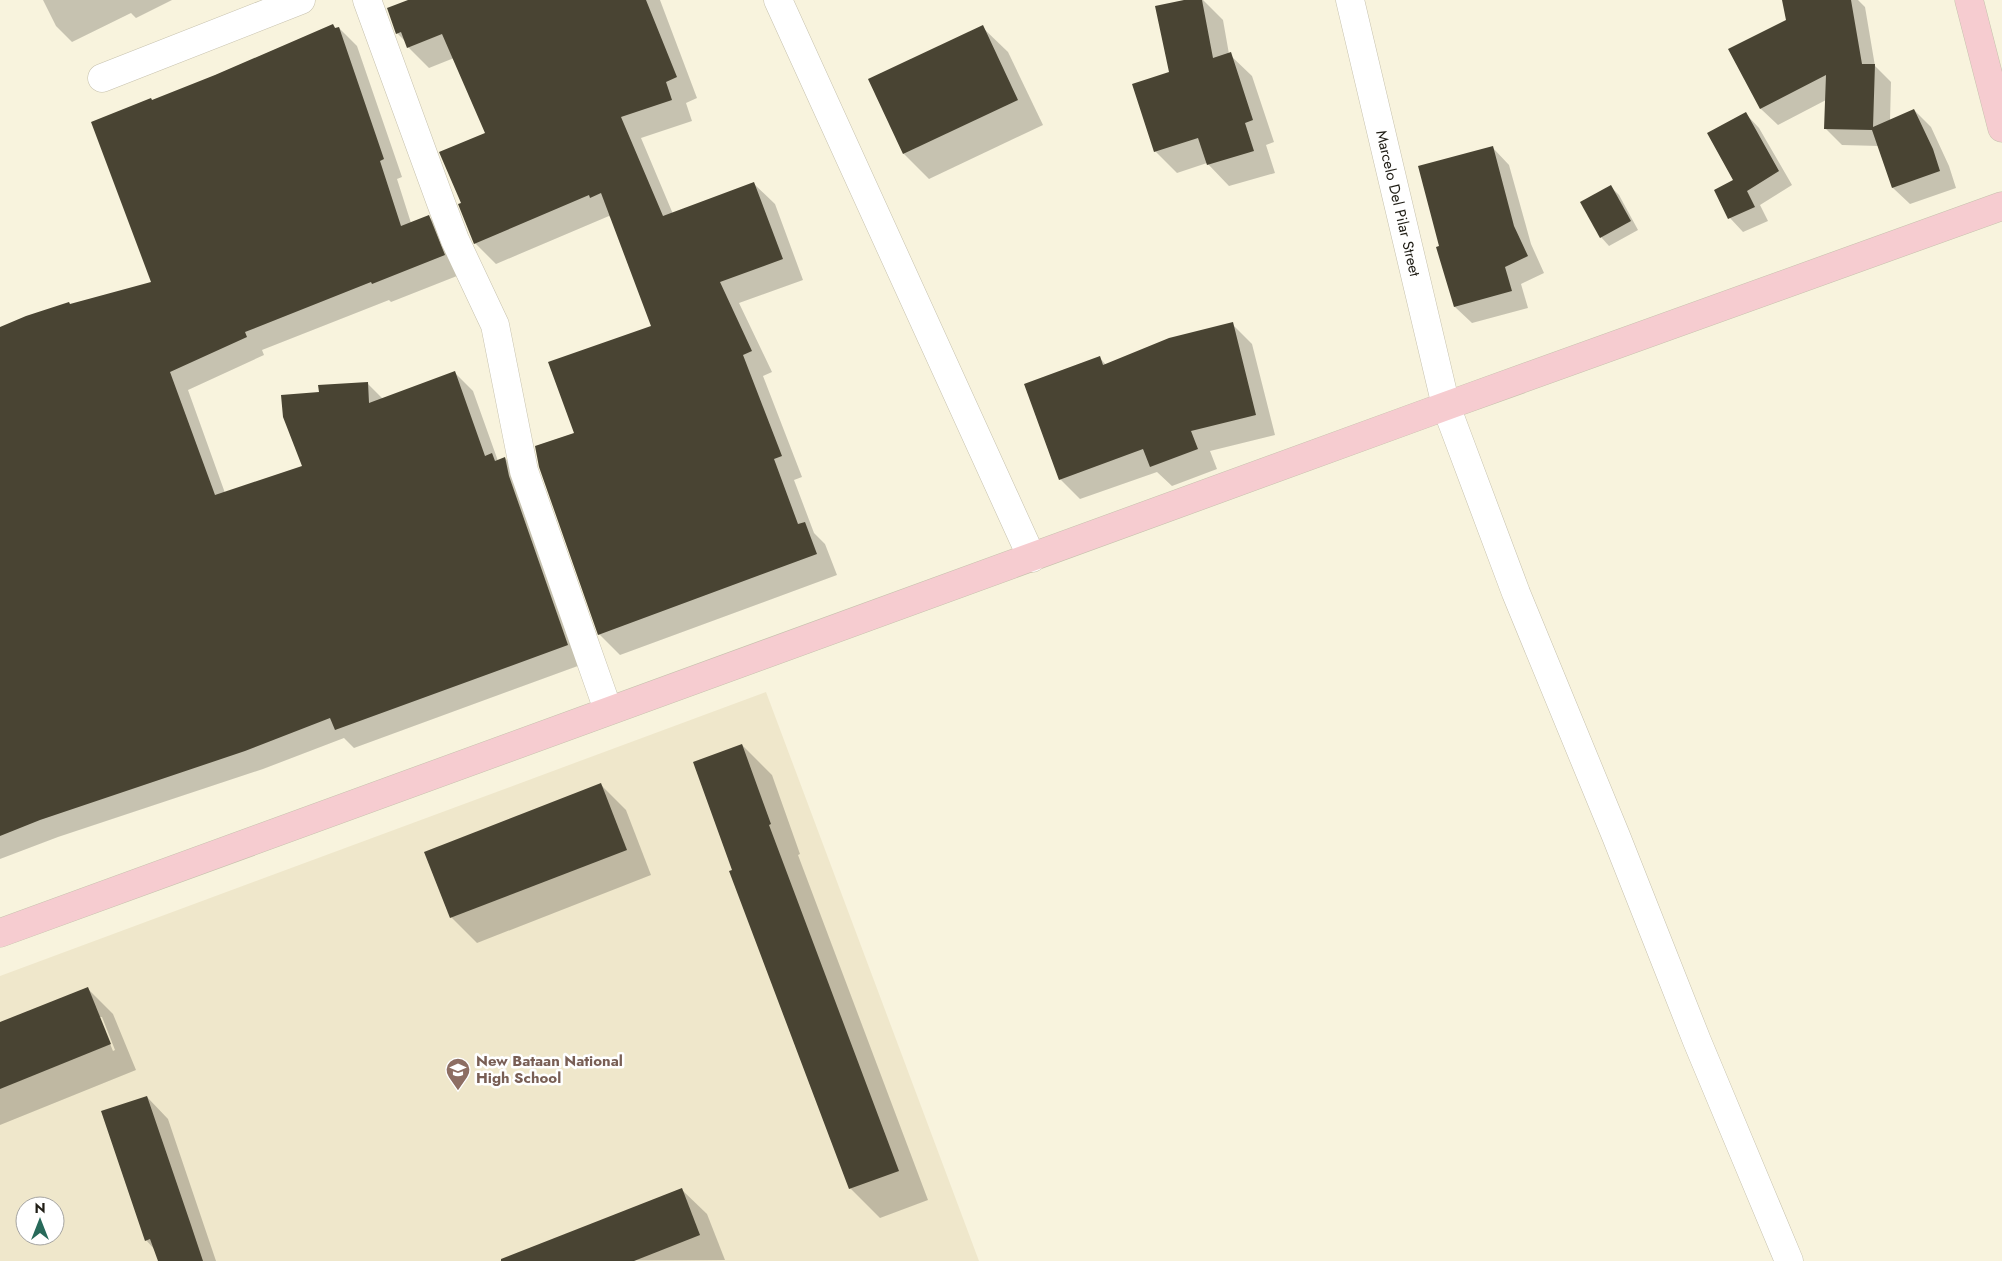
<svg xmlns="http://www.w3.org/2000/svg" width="2002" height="1261" font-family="Jost,sans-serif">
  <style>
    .built { fill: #efe7cb; fill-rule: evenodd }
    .shadow { fill: #0003; fill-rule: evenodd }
    .building { fill: #494433 }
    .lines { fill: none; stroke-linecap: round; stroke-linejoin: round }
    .street-casing { stroke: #c6c1ad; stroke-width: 29 }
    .secondary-casing { stroke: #c6c1ad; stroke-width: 29 }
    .street { stroke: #fff; stroke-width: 28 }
    .secondary { stroke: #f6ccd0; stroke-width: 28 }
    .labels { text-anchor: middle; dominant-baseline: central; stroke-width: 5; stroke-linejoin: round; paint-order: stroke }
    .street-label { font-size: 15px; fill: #201e16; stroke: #fff }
    .education-label { font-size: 15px; font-weight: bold; fill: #785e54; stroke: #fff; text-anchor: start }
  </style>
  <rect width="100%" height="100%" fill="#f8f3dd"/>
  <path class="built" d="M766,692l213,569h-979v-285zM25,1206h30v30h-30z"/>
  <g class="shadow">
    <polygon points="43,0 172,0 136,18 131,13 72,42 56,26"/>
    <polygon points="413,0 660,0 697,98 686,103 692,121 641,138 673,214 754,184 775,204 803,280 739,303 772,372 763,376 802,477 794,480 814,533 825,544 837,575 620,655 599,634 575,433 653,327 612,219 609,216 496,264 475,243 462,203 487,133 454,58 429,68 408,47 406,42 397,33"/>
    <polygon points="1190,0 1203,0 1223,20 1229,54 1252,76 1274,142 1266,145 1275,173 1229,186 1207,163 1177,173 1155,151 1170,73"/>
    <polygon points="1794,0 1858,0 1865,7 1875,66 1891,82 1890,121 1914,110 1931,127 1949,166 1956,188 1910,204 1893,188 1879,146 1842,145 1825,128 1826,100 1778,125 1761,109 1730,50 1787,21"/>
    <polygon points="333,25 336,29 339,28 357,46 402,177 397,179 411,223 429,217 447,235 462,274 391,302 389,300 262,350 264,355 188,390 225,493 303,467 320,393 368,384 383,399 455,373 473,391 498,461 505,458 523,477 586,663 354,748 344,738 263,769 58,837 0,859 0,328 70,305 153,283 153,102"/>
    <polygon points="982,27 1008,52 1043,125 929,179 904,154"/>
    <polygon points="1746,114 1759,128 1792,185 1760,205 1768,221 1743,232 1730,218 1716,190 1735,181"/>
    <polygon points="1493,148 1509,165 1531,244 1544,273 1521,284 1528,308 1472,323 1455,307 1440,247"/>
    <polygon points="1611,187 1619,195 1638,230 1609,246 1601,237"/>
    <polygon points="1232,324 1252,344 1275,435 1210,451 1217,469 1172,486 1157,472 1080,499 1060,479 1100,358 1106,365"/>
    <polygon points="742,745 772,775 800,854 798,855 928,1200 880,1218 850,1188 733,871"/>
    <polygon points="601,785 626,810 651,875 477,943 451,917 426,853"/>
    <path d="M87,988l26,26 23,56 -136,55v-102zM99,1017h3l13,33 -2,1z"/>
    <polygon points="147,1097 168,1119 216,1261 159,1261 155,1250 146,1240"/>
    <polygon points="681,1189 707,1214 725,1260 500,1261"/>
  </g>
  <g class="building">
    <polygon points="408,0 646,0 677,77 666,82 672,100 621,117 663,216 754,182 783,259 720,282 752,351 743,355 782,456 774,459 798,524 805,522 817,554 598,635 539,467 535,446 574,433 548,362 651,326 601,193 590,198 589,195 474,244 458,204 461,203 439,152 485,133 442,34 407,48 401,32 396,34 387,8"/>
    <polygon points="1184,0 1202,0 1213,58 1231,52 1253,120 1245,123 1254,151 1207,165 1198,138 1154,152 1132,84 1169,72 1155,6"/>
    <polygon points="1782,0 1851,0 1862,64 1875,64 1873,127 1914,109 1933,149 1940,171 1892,188 1872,130 1824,129 1826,75 1760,109 1728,49 1786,20"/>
    <polygon points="333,24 335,28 339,27 384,159 380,161 401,226 429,215 445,255 372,284 371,282 245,332 247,337 170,372 215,495 302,466 283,417 281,395 319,392 318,385 368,382 369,403 455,371 485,456 492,453 495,461 505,457 509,476 568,645 335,730 330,718 245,751 40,820 0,836 0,327 26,316 69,302 70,304 151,282 91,122 151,98 152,100 215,75"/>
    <polygon points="983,25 1018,100 903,154 868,79"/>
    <polygon points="1746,112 1779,171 1747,191 1755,207 1728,219 1714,190 1733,180 1707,133"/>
    <polygon points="1493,146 1514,226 1528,256 1505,267 1512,291 1454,307 1436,247 1439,246 1418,166"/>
    <polygon points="1611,185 1631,221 1600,238 1580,202"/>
    <polygon points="1233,322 1256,415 1191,431 1198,449 1150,467 1143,449 1059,480 1024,384 1100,356 1103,365 1169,338"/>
    <polygon points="742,744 771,824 769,825 899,1171 849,1189 729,871 732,870 693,762"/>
    <polygon points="601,783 627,850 450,918 424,852"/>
    <polygon points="88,987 111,1044 0,1089 0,1022"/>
    <polygon points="147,1096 191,1225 203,1261 158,1261 150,1239 145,1241 101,1111"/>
    <polygon points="682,1188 700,1235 634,1261 501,1261 501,1259"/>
  </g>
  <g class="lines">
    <defs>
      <g id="street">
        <polyline points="367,0 441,203 455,240 495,325 524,471 608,710"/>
        <polyline points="778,0 1032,558"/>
        <path id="s1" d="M1350,0l96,406 70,187 100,243 81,205 92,220"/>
        <polyline points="102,78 301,0"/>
      </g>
      <g id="secondary">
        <polyline points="1969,0 2002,128"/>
        <polyline points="0,933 1446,406 2002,206"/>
      </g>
    </defs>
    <use href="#street" class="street-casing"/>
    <use href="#secondary" class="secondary-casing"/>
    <use href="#street" class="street"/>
    <use href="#secondary" class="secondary"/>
  </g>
  <defs>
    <symbol id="school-pin" viewBox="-11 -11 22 30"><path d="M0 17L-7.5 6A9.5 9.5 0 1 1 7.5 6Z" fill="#8d6e63" stroke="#fff"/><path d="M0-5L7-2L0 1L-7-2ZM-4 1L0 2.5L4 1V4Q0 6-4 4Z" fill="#fff"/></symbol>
  </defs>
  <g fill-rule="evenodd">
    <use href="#school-pin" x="444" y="1056" width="28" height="38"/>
  </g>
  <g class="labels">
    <g class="street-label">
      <text stroke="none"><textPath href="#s1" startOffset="209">Marcelo Del Pilar Street</textPath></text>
    </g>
    <g class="education-label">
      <text x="476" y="1061">New Bataan National<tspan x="476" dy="17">High School</tspan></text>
    </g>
  </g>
  <g transform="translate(40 1221)"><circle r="24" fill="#ffffff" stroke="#a6a5a2"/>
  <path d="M0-4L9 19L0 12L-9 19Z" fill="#286a5a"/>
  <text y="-8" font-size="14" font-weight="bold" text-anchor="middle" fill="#201e16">N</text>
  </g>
</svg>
